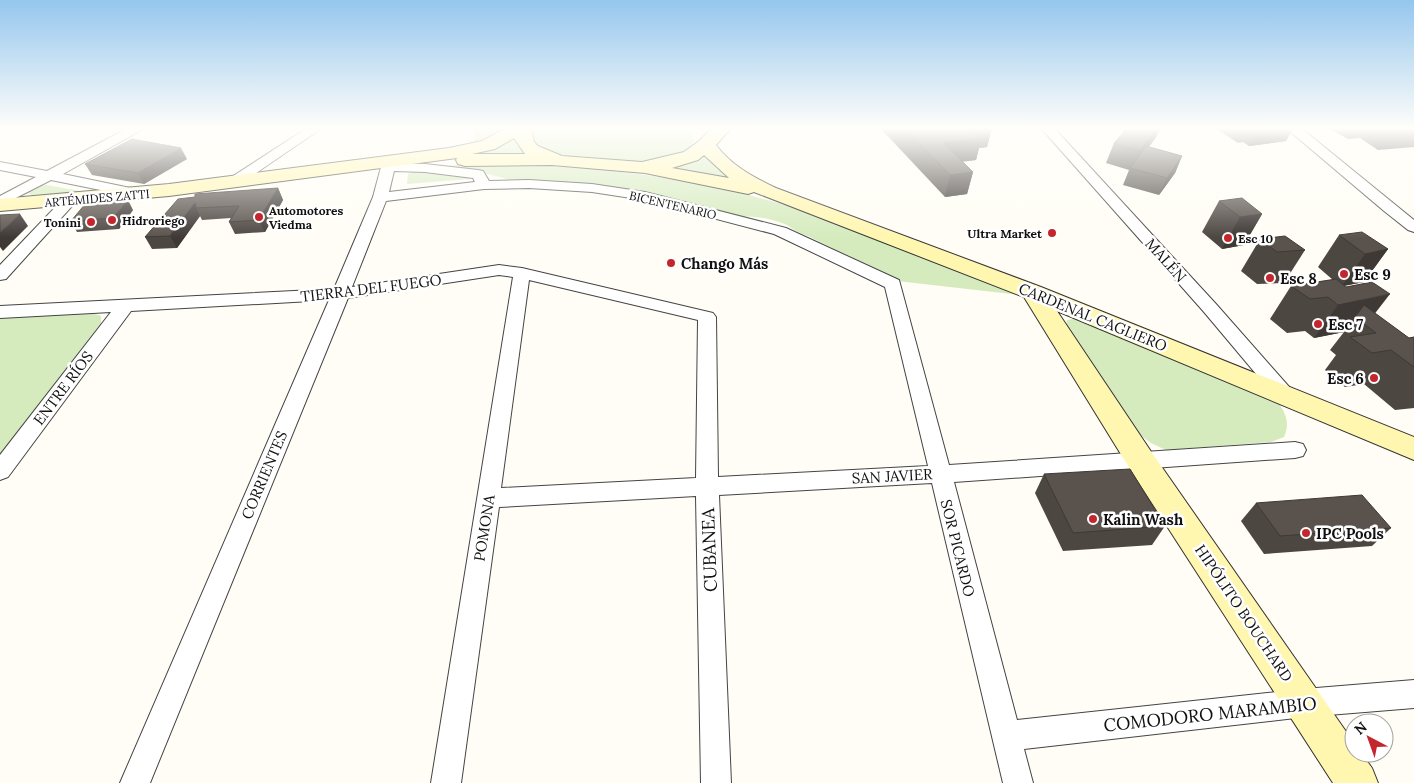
<svg xmlns="http://www.w3.org/2000/svg" width="1414" height="783" font-family="Lora,serif">
  <style>
    .green { fill: #d5ebbd }
    .lines { fill: none; stroke-linecap: round; stroke-linejoin: round }
    .minor-casing { stroke: #444; stroke-width: 2 }
    .secondary-casing { stroke: #333; stroke-width: 2 }
    .minor { fill: #fff; fill-rule: evenodd }
    .secondary { fill: #fff6b0; fill-rule: evenodd }
    .wall { fill: #4d4742 }
    .shaded-wall { fill: #3f3936 }
    .building { fill: #5a524d; stroke: #3f3936 }
    .poi-dot { fill: #c4262e; stroke: #fff; stroke-width: 2 }
    .labels { text-anchor: middle; dominant-baseline: central; stroke-width: 5; stroke-linejoin: round; paint-order: stroke }
    .far-street-label { font-size: 12px; fill: #111; stroke: #fff }
    .far-poi-label { font-size: 12px; font-weight: bold; fill: #111; stroke: #fff; text-anchor: start }
    .street-label { font-size: 15px; fill: #111; stroke: #fff }
    .poi-label { font-size: 15px; font-weight: bold; fill: #111; stroke: #fff; text-anchor: start }
    .near-street-label { font-size: 18px; fill: #111; stroke: #fff }
  </style>
  <rect width="100%" height="100%" fill="#fffdf5"/>
  <g class="green">
    <polygon points="470,128 505,128 473,143 475,135"/>
    <path d="M530,128h154c34,23 -33,34 -48,34 -18,-1 -36,-4 -54,-6 -8,0 -18,0 -26,-3 -9,-2 -17,-7 -24,-12z"/>
    <polygon points="509,139 514,139 517,145 530,155 471,155"/>
    <polygon points="704,154 717,169 740,181 665,167"/>
    <path d="M474,164c106,1 209,10 310,41 79,24 160,60 237,90l-124,-14 -89,-45c-10,-3 -13,-6 -21,-11 -15,-7 -35,-10 -51,-8l-145,-31 -84,-7 -27,-7 -38,-6z"/>
    <polygon points="416,171 472,176 469,179 407,184 408,174"/>
    <polygon points="41,185 47,185 80,191 75,194 31,195 26,192"/>
    <polygon points="92,313 101,316 101,324 0,454 0,318"/>
    <path d="M1073,319l12,3 194,81c7,12 11,20 5,34l-13,5 -105,8 -15,-7 -12,-9 -73,-108 1,-6z"/>
  </g>
  <g class="lines">
    <defs>
      <g id="minor">
        <polygon points="128,128 145,128 63,174 145,191 147,194 145,197 140,198 51,180 0,206 0,196 36,177 0,170 0,162 47,171"/>
        <polygon points="307,128 322,128 237,186 227,186 225,183 227,180"/>
        <polygon points="1041,128 1054,128 1216,304 1291,389 1294,394 1291,399 1284,401 1277,399 1204,312"/>
        <polygon points="1286,128 1301,128 1414,220 1414,232 1408,230 1384,211"/>
        <path d="M388,163l37,1 53,6 5,1 6,10 40,-1 63,4 53,8 141,36 113,52 50,185 346,-23 8,2 3,6 -3,6 -8,2 -341,24 63,238 287,-31 110,-9v28l-110,9 -280,32 9,34h-30l-71,-300 -213,12 12,288h-30l-5,-287 -197,11 -38,276h-30l82,-506 -14,-2 -151,23 -198,485h-30l209,-483 -198,11 -123,166 -8,3v-25l111,-143 -111,6v-12l334,-17 39,-92 8,-30zM394,171l31,1 48,6 2,4 -86,10zM529,188l63,4 52,8 130,34 111,53 43,179 -210,11 -2,-160 -3,-4 -191,-45 -23,-3 -147,22 34,-86 98,-12zM529,280l169,40 -2,158 -195,10z"/>
        <polygon points="68,198 73,199 75,202 73,205 6,279 0,280 0,265 63,199"/>
      </g>
      <path id="secondary" d="M506,128h25l3,14 4,4 24,10 80,6 42,-10 15,-11 13,-13h19l-15,17c16,21 37,32 60,43l265,99 373,150v23l-357,-149 95,142 202,290v10h7l11,15 6,15h-45l-203,-314 -106,-172 -270,-105 -6,2 -103,-21 -93,-8 -87,1 -7,-2 -2,-4 1,-2 -288,38 -169,15v-12l169,-15 280,-36 33,-7zM514,138l11,16h-53l23,-5zM704,155l25,23 -57,-10 26,-8z"/>
    </defs>
    <use href="#minor" class="minor-casing"/>
    <use href="#secondary" class="secondary-casing"/>
    <use href="#minor" class="minor"/>
    <use href="#secondary" class="secondary"/>
  </g>
  <g class="wall">
    <polygon points="882,128 992,128 987,147 979,148 976,160 962,161 973,172 967,194 945,197 882,130"/>
    <polygon points="1125,128 1160,128 1156,137 1149,147 1182,156 1175,173 1159,195 1123,185 1129,170 1106,163 1114,143 1122,134"/>
    <polygon points="1215,128 1293,128 1286,141 1249,146 1243,142 1238,143"/>
    <polygon points="1328,128 1414,128 1414,147 1378,150 1360,138 1348,139"/>
    <polygon points="187,159 144,184 92,175 85,164"/>
    <polygon points="278,188 283,200 265,232 235,234 229,222 231,218 202,220 200,216 177,248 152,249 145,237 195,197"/>
    <polygon points="1219,201 1262,214 1244,245 1222,249 1202,232"/>
    <polygon points="133,210 119,229 77,232 71,221"/>
    <polygon points="1339,235 1388,249 1364,282 1344,286 1375,314 1409,338 1414,337 1414,408 1395,410 1364,384 1345,387 1325,370 1336,355 1330,350 1344,332 1314,338 1305,331 1287,333 1270,319 1291,286 1333,280 1318,267"/>
    <polygon points="1260,239 1305,250 1284,283 1257,284 1241,271"/>
    <polygon points="1044,474 1165,526 1152,545 1063,551 1035,493"/>
    <polygon points="1256,503 1391,528 1372,546 1264,554 1241,521"/>
  </g>
  <g class="shaded-wall">
    <polygon points="992,128 987,147 979,148 976,160 938,165 943,143 971,129"/>
    <polygon points="1156,128 1160,128 1156,137 1132,168 1140,151"/>
    <polygon points="1258,128 1293,128 1286,141 1249,146"/>
    <polygon points="181,148 187,159 144,184 138,173"/>
    <polygon points="1182,156 1175,173 1159,195 1167,178"/>
    <polygon points="973,172 967,194 945,197 950,175"/>
    <polygon points="278,188 283,200 265,232 259,220"/>
    <polygon points="128,200 133,210 119,229 113,218"/>
    <polygon points="195,203 196,208 200,216 177,248 170,236"/>
    <polygon points="20,214 28,226 3,251 0,247 0,233"/>
    <polygon points="1262,214 1244,245 1222,249 1240,217"/>
    <polygon points="1388,249 1364,282 1342,286 1365,254"/>
    <polygon points="1390,294 1366,325 1355,317 1344,332 1314,338 1338,305"/>
  </g>
  <g class="building">
    <polygon points="904,128 972,128 971,129 981,138 943,143 973,172 950,175"/>
    <polygon points="1128,128 1156,128 1140,151 1114,143"/>
    <polygon points="132,139 181,148 138,173 85,164"/>
    <polygon points="1146,146 1182,156 1167,178 1130,168"/>
    <polygon points="278,188 259,220 229,222 239,206 196,208 195,203 170,236 145,237 178,199 195,197 195,194"/>
    <polygon points="1242,198 1262,214 1240,217 1219,201"/>
    <polygon points="128,200 113,218 71,221 86,203"/>
    <polygon points="20,214 0,233 0,215"/>
    <polygon points="1362,232 1388,249 1365,254 1339,235"/>
    <polygon points="1285,236 1305,250 1277,252 1260,239"/>
    <polygon points="1336,279 1346,287 1372,282 1390,294 1338,305 1328,297 1310,299 1291,286"/>
    <polygon points="1364,305 1409,338 1414,337 1414,367 1391,350 1372,353 1350,337 1376,333 1355,317"/>
    <polygon points="1130,469 1165,526 1073,533 1044,474"/>
    <polygon points="1362,495 1391,528 1280,536 1256,503"/>
  </g>
  <linearGradient id="sky" x2="0" y2="1"><stop stop-color="#95c6ee"/><stop offset="0.54" stop-color="#fffefa"/><stop offset="1" stop-color="#fffefa" stop-opacity="0"/></linearGradient>
  <rect width="1414" height="238" fill="url(#sky)"/>
  <g class="poi-dot">
    <circle cx="259" cy="217" r="5"/>
    <circle cx="112" cy="220" r="5"/>
    <circle cx="91" cy="222" r="5"/>
    <circle cx="1052" cy="233" r="5"/>
    <circle cx="1228" cy="238" r="5"/>
    <circle cx="671" cy="263" r="5"/>
    <circle cx="1344" cy="274" r="5"/>
    <circle cx="1270" cy="278" r="5"/>
    <circle cx="1318" cy="324" r="5"/>
    <circle cx="1374" cy="378" r="5"/>
    <circle cx="1093" cy="519" r="5"/>
    <circle cx="1306" cy="533" r="5"/>
  </g>
  <g class="labels">
    <g class="far-street-label">
      <text transform="translate(97 198) rotate(-5)">ARTÉMIDES ZATTI</text>
      <text transform="translate(673 205) rotate(13)">BICENTENARIO</text>
    </g>
    <g class="far-poi-label">
      <text x="269" y="210">Automotores<tspan x="269" dy="14">Viedma</tspan></text>
      <text x="122" y="220">Hidroriego</text>
      <text x="81" y="222" text-anchor="end">Tonini</text>
      <text x="1042" y="233" text-anchor="end">Ultra Market</text>
      <text x="1238" y="238">Esc 10</text>
    </g>
    <g class="street-label">
      <text transform="translate(1166 260) rotate(48)">MALÉN</text>
      <text transform="translate(371 288) rotate(-7)">TIERRA DEL FUEGO</text>
      <text transform="translate(1093 317) rotate(22)">CARDENAL CAGLIERO</text>
      <text transform="translate(63 388) rotate(-53)">ENTRE RÍOS</text>
      <text transform="translate(264 475) rotate(-67)">CORRIENTES</text>
      <text transform="translate(892 476) rotate(-3)">SAN JAVIER</text>
      <text transform="translate(484 528) rotate(-81)">POMONA</text>
      <text transform="translate(958 548) rotate(76)">SOR PICARDO</text>
      <text transform="translate(1244 613) rotate(56)">HIPÓLITO BOUCHARD</text>
    </g>
    <g class="poi-label">
      <text x="681" y="263">Chango Más</text>
      <text x="1354" y="274">Esc 9</text>
      <text x="1280" y="278">Esc 8</text>
      <text x="1328" y="324">Esc 7</text>
      <text x="1364" y="378" text-anchor="end">Esc 6</text>
      <text x="1103" y="519">Kalin Wash</text>
      <text x="1316" y="533">IPC Pools</text>
    </g>
    <g class="near-street-label">
      <text transform="translate(709 550) rotate(-92)">CUBANEA</text>
      <text transform="translate(1210 714) rotate(-6)">COMODORO MARAMBIO</text>
    </g>
  </g>
  <g transform="translate(1369 738) rotate(319)"><circle r="24" fill="#ffffff" stroke="#a0a0a0"/>
  <path d="M0-4L9 19L0 12L-9 19Z" fill="#c4262e"/>
  <text y="-8" font-size="14" font-weight="bold" text-anchor="middle" fill="#111111">N</text>
  </g>
</svg>
